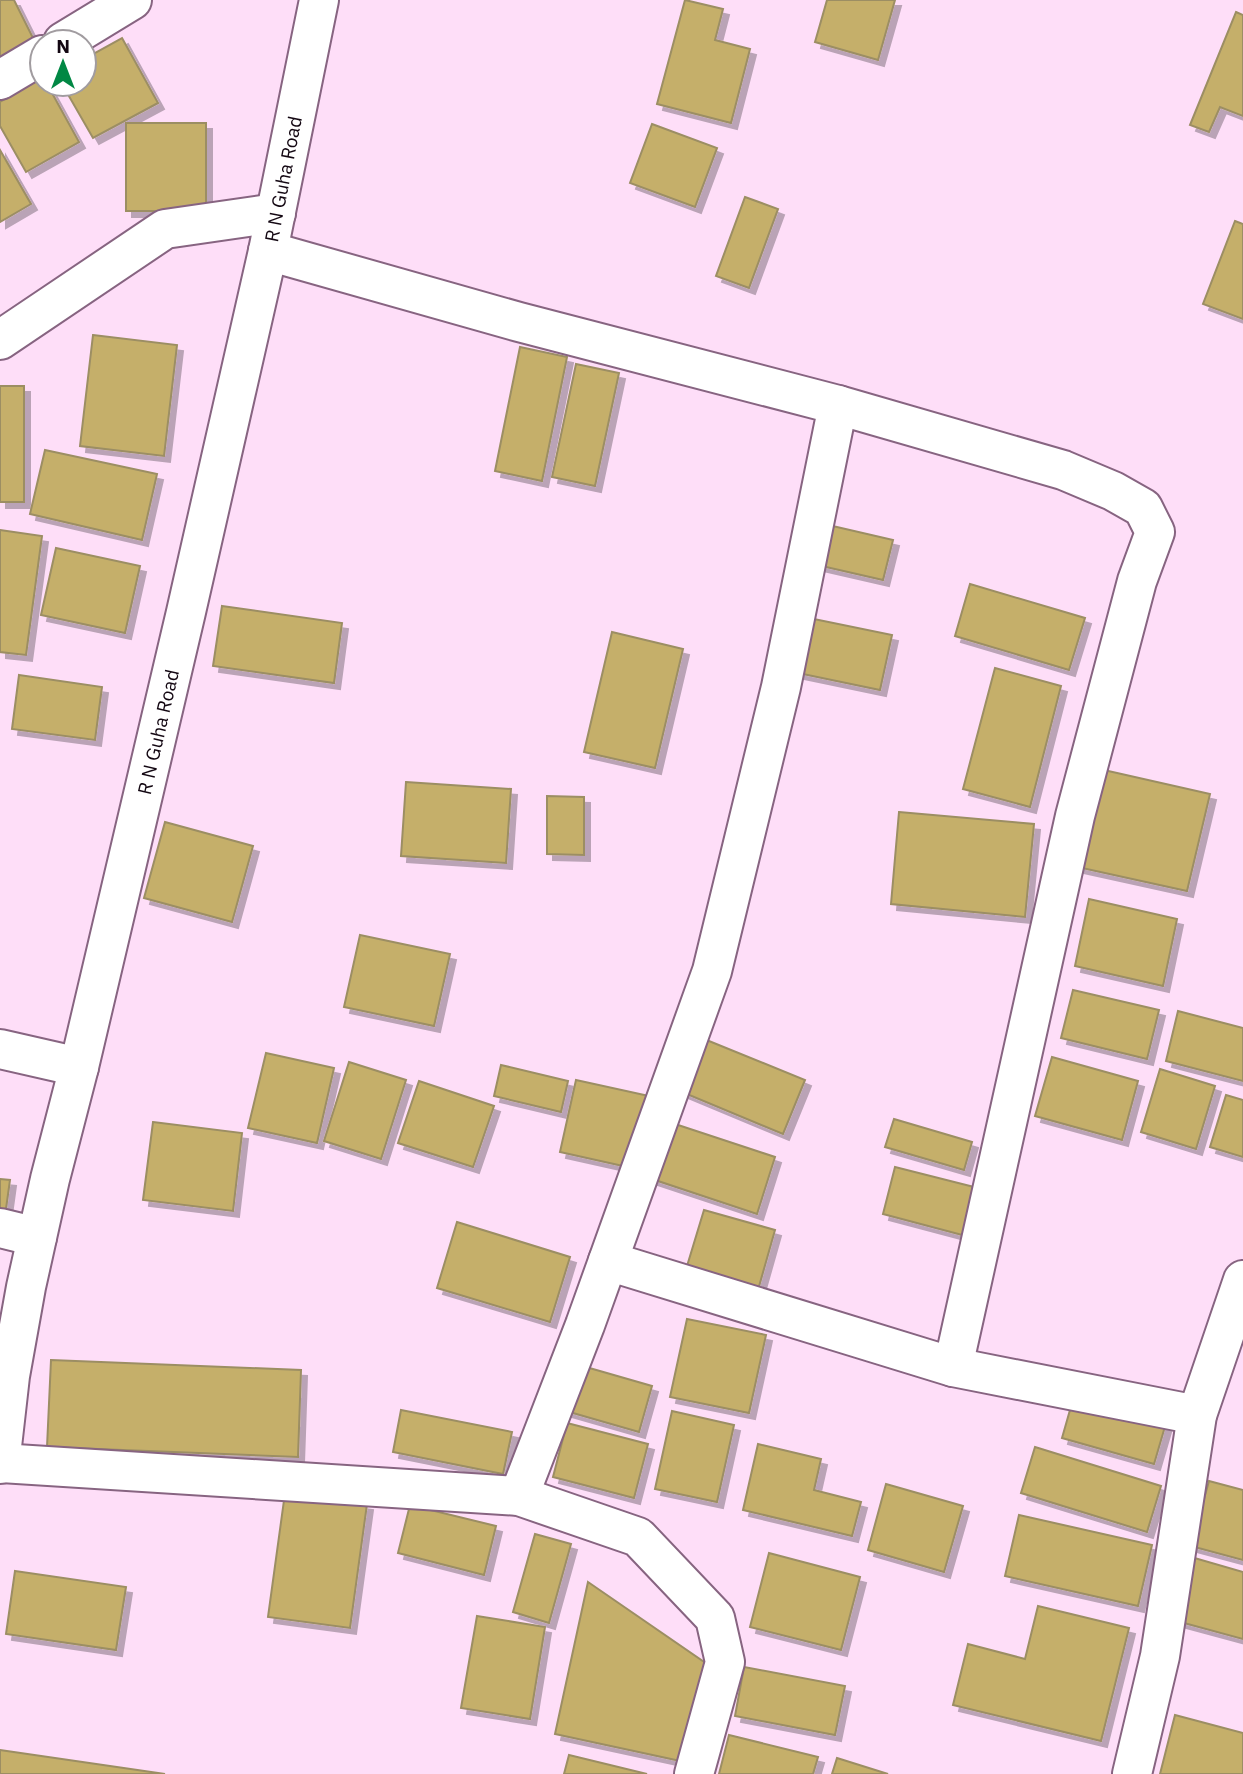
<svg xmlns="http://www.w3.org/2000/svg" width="1243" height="1774" font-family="'IBM Plex Sans',sans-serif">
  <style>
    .building { fill: #c5af6b; stroke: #9c8e64; stroke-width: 2; filter: url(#shadow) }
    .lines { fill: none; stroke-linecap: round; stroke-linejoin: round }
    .minor-casing { stroke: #876481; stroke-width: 42 }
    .minor { stroke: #fff; stroke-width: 38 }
    .labels { text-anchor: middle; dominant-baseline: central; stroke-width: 6; stroke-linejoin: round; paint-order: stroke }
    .street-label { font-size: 19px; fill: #130712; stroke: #fff }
  </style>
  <defs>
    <filter id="shadow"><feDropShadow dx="6" dy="6" stdDeviation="0" flood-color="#0004"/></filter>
  </defs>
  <rect width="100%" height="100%" fill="#fedef8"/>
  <g class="building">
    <polygon points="0,0 14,0 35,42 0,59"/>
    <polygon points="685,0 723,9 715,40 750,49 731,123 657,104"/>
    <polygon points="827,0 895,0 878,60 815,42"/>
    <polygon points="1236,12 1243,15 1243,116 1220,107 1209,132 1190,125"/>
    <polygon points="122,38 158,103 93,138 62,84 84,84 84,59"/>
    <polygon points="42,78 42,84 47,84 79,142 26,172 0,126 0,102"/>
    <rect x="126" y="123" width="80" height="88"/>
    <polygon points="652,124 717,148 695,207 630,183"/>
    <polygon points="0,150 31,204 0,222"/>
    <polygon points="745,197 778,209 749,288 716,276"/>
    <polygon points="1235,221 1243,224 1243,319 1203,304"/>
    <polygon points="93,335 177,345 164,456 80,446"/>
    <polygon points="520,347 567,357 542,481 495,471"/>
    <polygon points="576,364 619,373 595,486 552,477"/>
    <rect x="0" y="386" width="24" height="116"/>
    <polygon points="45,450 157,474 142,540 30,514"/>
    <polygon points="824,524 893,540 883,580 813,564"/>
    <polygon points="0,530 42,536 26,655 0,652"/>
    <polygon points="56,548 140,566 125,633 41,615"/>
    <polygon points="970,584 1085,618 1069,670 955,636"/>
    <polygon points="222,606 342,623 334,683 213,666"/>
    <polygon points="809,618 892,635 880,690 798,673"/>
    <polygon points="612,632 683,649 655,768 584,752"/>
    <polygon points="995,668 1061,686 1030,807 963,789"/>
    <polygon points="19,675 102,687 95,740 12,729"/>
    <polygon points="1095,768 1210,794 1187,891 1073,866"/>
    <polygon points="406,782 511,789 506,863 401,856"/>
    <polygon points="547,796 584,797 584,855 547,854"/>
    <polygon points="899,812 1034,824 1025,917 891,904"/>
    <polygon points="165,822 253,846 232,922 144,898"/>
    <polygon points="1089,899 1177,919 1163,986 1075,966"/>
    <polygon points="360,935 450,954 434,1026 344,1007"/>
    <polygon points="1073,990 1159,1010 1147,1059 1061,1038"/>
    <polygon points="1178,1011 1243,1028 1243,1081 1166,1061"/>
    <polygon points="704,1039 805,1080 783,1134 682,1092"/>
    <polygon points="266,1053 334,1068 317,1143 248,1128"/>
    <polygon points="1052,1057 1138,1081 1122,1140 1035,1116"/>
    <polygon points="349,1062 406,1080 381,1159 324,1141"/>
    <polygon points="501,1065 568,1081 561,1112 494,1096"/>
    <polygon points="1160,1069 1215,1086 1196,1149 1141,1132"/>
    <polygon points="576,1080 649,1096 632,1168 560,1152"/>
    <polygon points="419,1081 494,1106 473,1167 398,1143"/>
    <polygon points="1226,1095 1243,1100 1243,1157 1210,1147"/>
    <polygon points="894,1119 972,1142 964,1170 885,1147"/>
    <polygon points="153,1122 242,1133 233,1211 143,1200"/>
    <polygon points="672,1123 775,1157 757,1214 652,1179"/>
    <polygon points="895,1167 978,1188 966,1236 883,1214"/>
    <polygon points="0,1179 10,1180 5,1216 0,1215"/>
    <polygon points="704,1210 775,1230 756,1297 684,1276"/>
    <polygon points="457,1222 570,1257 550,1322 437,1288"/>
    <polygon points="687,1319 766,1335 749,1413 670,1397"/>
    <polygon points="51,1360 301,1370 298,1457 47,1447"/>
    <polygon points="579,1365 652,1386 639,1432 566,1411"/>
    <polygon points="1074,1396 1166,1423 1154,1464 1062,1438"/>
    <polygon points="401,1410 512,1432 503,1474 393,1452"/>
    <polygon points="672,1411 734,1425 717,1502 655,1489"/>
    <polygon points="567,1423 648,1444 634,1498 553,1477"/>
    <polygon points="758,1444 821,1459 814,1490 861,1502 852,1536 743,1510"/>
    <polygon points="1035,1447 1161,1486 1147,1532 1021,1493"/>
    <polygon points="1209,1481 1243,1490 1243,1560 1191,1546"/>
    <polygon points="886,1484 963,1506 944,1572 868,1550"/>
    <polygon points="285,1493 367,1504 350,1628 268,1617"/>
    <polygon points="410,1505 496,1526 484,1575 398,1553"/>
    <polygon points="1019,1515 1152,1545 1138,1606 1005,1576"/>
    <polygon points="535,1534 571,1544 549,1623 513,1612"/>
    <polygon points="769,1553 860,1577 841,1650 750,1627"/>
    <polygon points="1191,1557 1243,1572 1243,1639 1173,1620"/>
    <polygon points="15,1571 126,1587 116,1650 6,1634"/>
    <polygon points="588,1582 707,1664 685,1762 555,1734"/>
    <polygon points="1038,1606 1129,1628 1101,1741 953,1705 968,1644 1025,1659"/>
    <polygon points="477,1616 545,1627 530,1719 461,1708"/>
    <polygon points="744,1667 845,1686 835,1735 735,1716"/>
    <polygon points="1175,1715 1243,1733 1243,1774 1160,1774"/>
    <polygon points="729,1735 818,1757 813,1774 719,1774"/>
    <polygon points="0,1750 165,1774 0,1774"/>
    <polygon points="569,1755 647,1774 564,1774"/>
    <polygon points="837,1758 888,1774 832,1774"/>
  </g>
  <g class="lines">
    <defs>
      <g id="minor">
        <polyline points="63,42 132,0"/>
        <polyline points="0,80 42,55"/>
        <polyline points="268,251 519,322 838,405 781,687 712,971 585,1325 519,1496"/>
        <polyline points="0,340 165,229 276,213"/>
        <polyline points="838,405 1063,470 1113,491 1143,508 1155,532 1137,581 1075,816 953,1367"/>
        <polyline points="0,1049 79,1067"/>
        <polyline points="0,1228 37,1237"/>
        <polyline points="608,1261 953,1367 1197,1415"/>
        <polyline points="0,1463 519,1496 638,1537 715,1618 725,1662 694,1774"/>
        <polyline points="0,1464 10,1376 26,1287 50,1179 79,1067 186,612 268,251 319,0"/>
        <polyline points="1132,1774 1160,1656 1197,1415 1243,1280"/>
      </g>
    </defs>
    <use href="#minor" class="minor-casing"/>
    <use href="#minor" class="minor"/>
  </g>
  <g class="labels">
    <g class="street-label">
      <text transform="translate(283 179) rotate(-79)">R N Guha Road</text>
      <text transform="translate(158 732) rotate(-77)">R N Guha Road</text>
    </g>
  </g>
  <g transform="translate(63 63)"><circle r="33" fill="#ffffff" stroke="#a19ca0" stroke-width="2"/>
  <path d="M0-5L12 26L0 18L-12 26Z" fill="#018844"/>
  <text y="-10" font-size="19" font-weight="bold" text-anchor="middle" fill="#130712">N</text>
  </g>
</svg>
